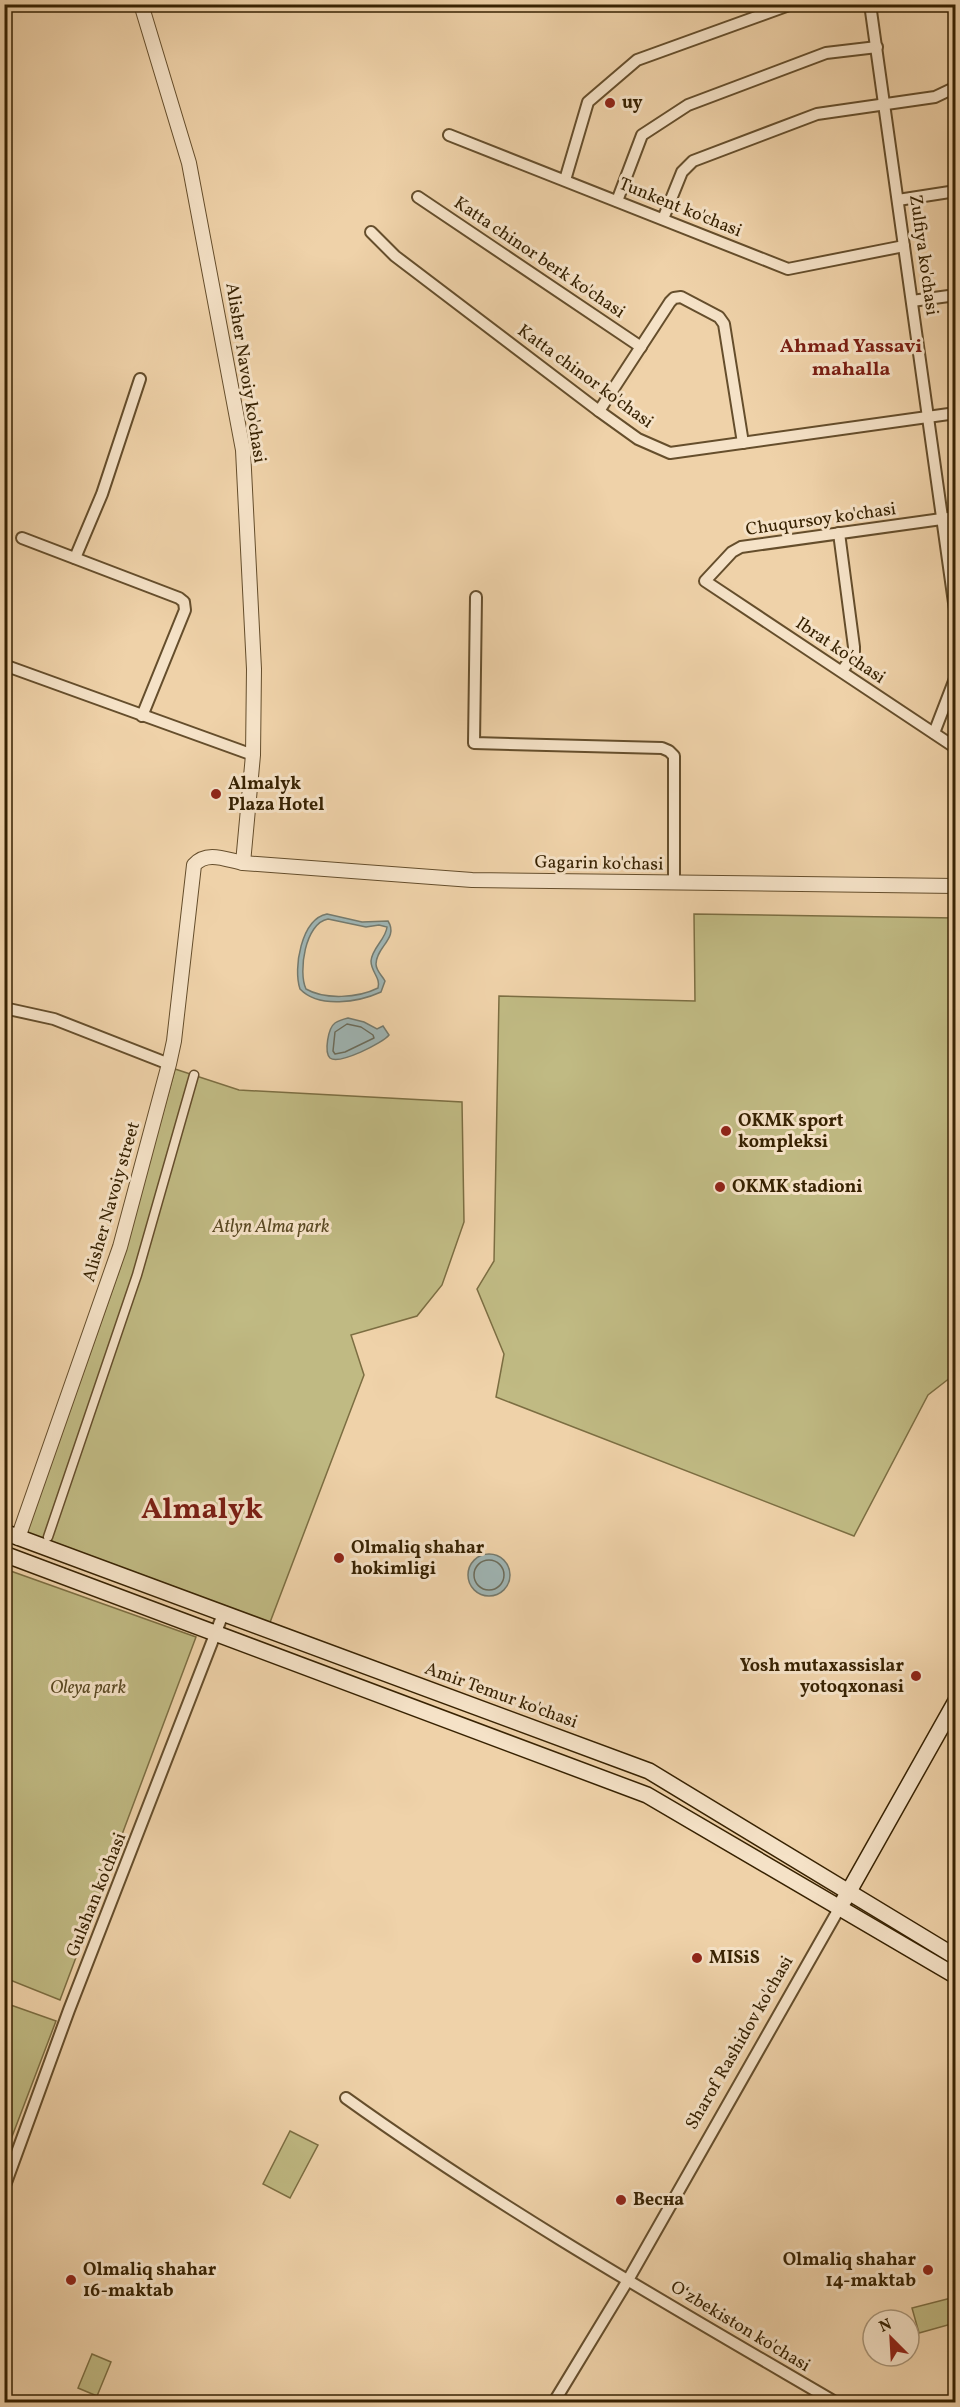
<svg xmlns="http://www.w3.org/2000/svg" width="960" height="2407" font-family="Vollkorn,serif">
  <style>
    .green { fill: #c0ba83; stroke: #7c6e42; stroke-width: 1.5 }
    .water { fill: #9fb5b4; stroke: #757a6d; stroke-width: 1.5; fill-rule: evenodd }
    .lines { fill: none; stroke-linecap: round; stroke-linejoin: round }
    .shore { stroke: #6b6c5b; stroke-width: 1.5 }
    .pedestrian-casing { stroke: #654e2c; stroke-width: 11 }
    .minor-casing { stroke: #654e2c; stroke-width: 14 }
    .tertiary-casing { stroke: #654e2c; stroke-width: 16 }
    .secondary-casing { stroke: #372202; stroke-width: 18 }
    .pedestrian { stroke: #f5e2c7; stroke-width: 8 }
    .minor { stroke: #f5e2c7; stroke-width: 10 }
    .tertiary { stroke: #f5e2c7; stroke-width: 14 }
    .secondary { stroke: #f5e2c7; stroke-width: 15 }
    .poi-dot { fill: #8f2418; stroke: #f5e2c7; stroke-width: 2 }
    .labels { text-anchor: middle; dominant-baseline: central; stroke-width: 6; stroke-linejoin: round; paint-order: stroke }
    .poi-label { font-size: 18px; font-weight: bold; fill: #372202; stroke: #f5e2c7; text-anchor: start }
    .street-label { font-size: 18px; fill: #372202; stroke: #f5e2c7 }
    .park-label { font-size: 18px; font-style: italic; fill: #594822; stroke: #f5e2c7 }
    .neighbourhood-label { font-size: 20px; font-weight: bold; fill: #7a1f14; stroke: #f5e2c7 }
    .town-label { font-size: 30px; font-weight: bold; fill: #7a1f14; stroke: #f5e2c7 }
  </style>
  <rect width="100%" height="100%" fill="#efd2a9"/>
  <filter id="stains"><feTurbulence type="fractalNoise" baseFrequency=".00333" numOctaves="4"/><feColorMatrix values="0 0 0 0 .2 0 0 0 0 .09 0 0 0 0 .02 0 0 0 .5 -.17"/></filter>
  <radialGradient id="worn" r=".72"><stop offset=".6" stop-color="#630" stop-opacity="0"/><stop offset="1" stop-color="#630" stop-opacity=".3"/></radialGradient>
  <g class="green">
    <polygon points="694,914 955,918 955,1374 928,1395 854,1536 496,1397 504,1354 477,1289 494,1261 499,996 695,1001"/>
    <polygon points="175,1069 239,1090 462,1102 464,1222 442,1285 417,1316 351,1335 364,1375 269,1625 26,1535 120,1268"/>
    <polygon points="5,1569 196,1637 60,2000 5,1978"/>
    <polygon points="5,2003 56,2021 5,2155 4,2003"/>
    <polygon points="290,2131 318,2145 290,2198 263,2184"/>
    <polygon points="955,2297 955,2323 919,2333 912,2308"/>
    <polygon points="92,2354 111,2362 97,2396 78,2388"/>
  </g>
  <g class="water">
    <path d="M327,914l35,8 26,-1c11,17 -12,26 -12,43 0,7 6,11 9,17l-4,11c-22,10 -62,17 -81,-3 -7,-20 1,-70 27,-75zM328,919l38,8 13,-2 8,2c-1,12 -15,21 -16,34 0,11 10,17 7,27 -20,10 -53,12 -72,1 -8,-17 -1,-66 22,-70z"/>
    <path d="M348,1018l16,4 13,7 6,-3 6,9c-6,8 -50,30 -59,23 -6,-6 -2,-30 5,-35 3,-2 9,-4 13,-5z"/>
    <circle cx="489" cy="1575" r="21"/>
  </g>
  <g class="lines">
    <g class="shore">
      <polygon points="347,1024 361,1027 373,1035 374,1038 345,1052 335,1054 333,1051 335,1032"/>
      <circle cx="489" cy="1575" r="15"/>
    </g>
    <defs>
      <polyline id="pedestrian" points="48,1537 137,1275 194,1075"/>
      <g id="minor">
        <polyline points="870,4 956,617"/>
        <polyline points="449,135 788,269 904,246"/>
        <polyline points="565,180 588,102 637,60 792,4"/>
        <polyline points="418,197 641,347"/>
        <polyline points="898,200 956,191"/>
        <polyline points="617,201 642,135 688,105 826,53 877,47"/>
        <polyline points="663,219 682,172 693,161 817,114 935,97 956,87"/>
        <polyline points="371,232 395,256 599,411 638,439 670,453 956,413"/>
        <polyline points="912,301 956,295"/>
        <polyline points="599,411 670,302 674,298 681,297 719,317 724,324 743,443"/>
        <polyline points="956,517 741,547 732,552 705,581 956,748"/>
        <polyline points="839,533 854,647 854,654 842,671"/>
        <polyline points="22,538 179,598 184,602 185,610 142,716"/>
        <polyline points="75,558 102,494 140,379"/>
        <polyline points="476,597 474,743 662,748 669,751 674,756 674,883"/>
        <polyline points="4,665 253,755"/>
        <polyline points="934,733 956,676"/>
        <polyline points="4,1008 54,1019 169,1064"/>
        <path d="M346,2098c156,112 323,207 489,304"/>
        <polyline points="4,2188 69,2010 223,1614"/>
        <polyline points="554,2402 628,2280 840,1907"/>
      </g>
      <g id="tertiary">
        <polyline points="141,4 189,163 243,450 254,669 253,755 243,863"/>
        <path d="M18,1538l102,-291 49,-183 5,-23 20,-176c13,-15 33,-5 49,-2l229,17 484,6"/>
      </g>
      <g id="secondary">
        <polyline points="4,1532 649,1771 956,1957"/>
        <polyline points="4,1554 647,1795 956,1976"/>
        <polyline points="844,1900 956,1701"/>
      </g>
    </defs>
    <use href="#pedestrian" class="pedestrian-casing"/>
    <use href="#minor" class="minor-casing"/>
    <use href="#tertiary" class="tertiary-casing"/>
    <use href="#secondary" class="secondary-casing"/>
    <use href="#pedestrian" class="pedestrian"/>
    <use href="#minor" class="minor"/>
    <use href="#tertiary" class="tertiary"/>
    <use href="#secondary" class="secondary"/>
  </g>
  <g class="poi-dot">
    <circle cx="610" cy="103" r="6"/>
    <circle cx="216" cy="794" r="6"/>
    <circle cx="726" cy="1131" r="6"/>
    <circle cx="720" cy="1187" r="6"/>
    <circle cx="339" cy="1558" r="6"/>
    <circle cx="916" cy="1676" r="6"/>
    <circle cx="697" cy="1958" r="6"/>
    <circle cx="621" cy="2200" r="6"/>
    <circle cx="928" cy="2270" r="6"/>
    <circle cx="71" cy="2280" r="6"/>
  </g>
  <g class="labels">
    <g class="poi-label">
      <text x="622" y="103">uy</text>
      <text x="228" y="784">Almalyk<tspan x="228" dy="21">Plaza Hotel</tspan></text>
      <text x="738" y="1121">OKMK sport<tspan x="738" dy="21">kompleksi</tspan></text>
      <text x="732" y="1187">OKMK stadioni</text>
      <text x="351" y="1548">Olmaliq shahar<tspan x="351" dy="21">hokimligi</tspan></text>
      <text x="904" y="1666" text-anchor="end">Yosh mutaxassislar<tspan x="904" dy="21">yotoqxonasi</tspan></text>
      <text x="709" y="1958">MISiS</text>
      <text x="633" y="2200">Весна</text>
      <text x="916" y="2260" text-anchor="end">Olmaliq shahar<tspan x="916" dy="21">14-maktab</tspan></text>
      <text x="83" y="2270">Olmaliq shahar<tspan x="83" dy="21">16-maktab</tspan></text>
    </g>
    <g class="street-label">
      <text transform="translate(680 208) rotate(22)">Tunkent ko'chasi</text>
      <text transform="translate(923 255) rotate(82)">Zulfiya ko'chasi</text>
      <text transform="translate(539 258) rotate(34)">Katta chinor berk ko'chasi</text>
      <text transform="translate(245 373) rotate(81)">Alisher Navoiy ko'chasi</text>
      <text transform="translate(585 377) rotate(36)">Katta chinor ko'chasi</text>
      <text transform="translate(821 520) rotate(-8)">Chuqursoy ko'chasi</text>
      <text transform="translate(840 651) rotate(34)">Ibrat ko'chasi</text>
      <text transform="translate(599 864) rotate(1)">Gagarin ko'chasi</text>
      <text transform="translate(112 1202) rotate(-74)">Alisher Navoiy street</text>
      <text transform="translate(501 1696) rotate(20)">Amir Temur ko'chasi</text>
      <text transform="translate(97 1895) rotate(-68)">Gulshan ko'chasi</text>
      <text transform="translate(740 2043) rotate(-60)">Sharof Rashidov ko'chasi</text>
      <text transform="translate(740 2327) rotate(31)">O‘zbekiston ko'chasi</text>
    </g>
    <g class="park-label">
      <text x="271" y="1227">Atlyn Alma park</text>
      <text x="88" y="1688">Oleya park</text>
    </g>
    <g class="neighbourhood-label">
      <text x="851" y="347">Ahmad Yassavi<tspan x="851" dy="23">mahalla</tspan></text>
    </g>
    <g class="town-label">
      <text x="202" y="1510">Almalyk</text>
    </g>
  </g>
  <rect width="960" height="2407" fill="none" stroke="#efd2a9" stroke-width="24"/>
  <rect x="6" y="6" width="948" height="2395" fill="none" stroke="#372202" stroke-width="3"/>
  <rect x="12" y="12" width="936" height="2383" fill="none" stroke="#372202" stroke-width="1.5"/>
  <g transform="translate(891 2338) rotate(336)"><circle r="28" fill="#f5e2c7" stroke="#a99578" stroke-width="1.5"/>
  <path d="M0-4.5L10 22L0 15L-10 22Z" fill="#8f2418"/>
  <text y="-9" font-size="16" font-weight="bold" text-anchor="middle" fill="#372202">N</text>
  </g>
  <rect width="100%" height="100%" filter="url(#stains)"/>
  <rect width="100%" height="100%" fill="url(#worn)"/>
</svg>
